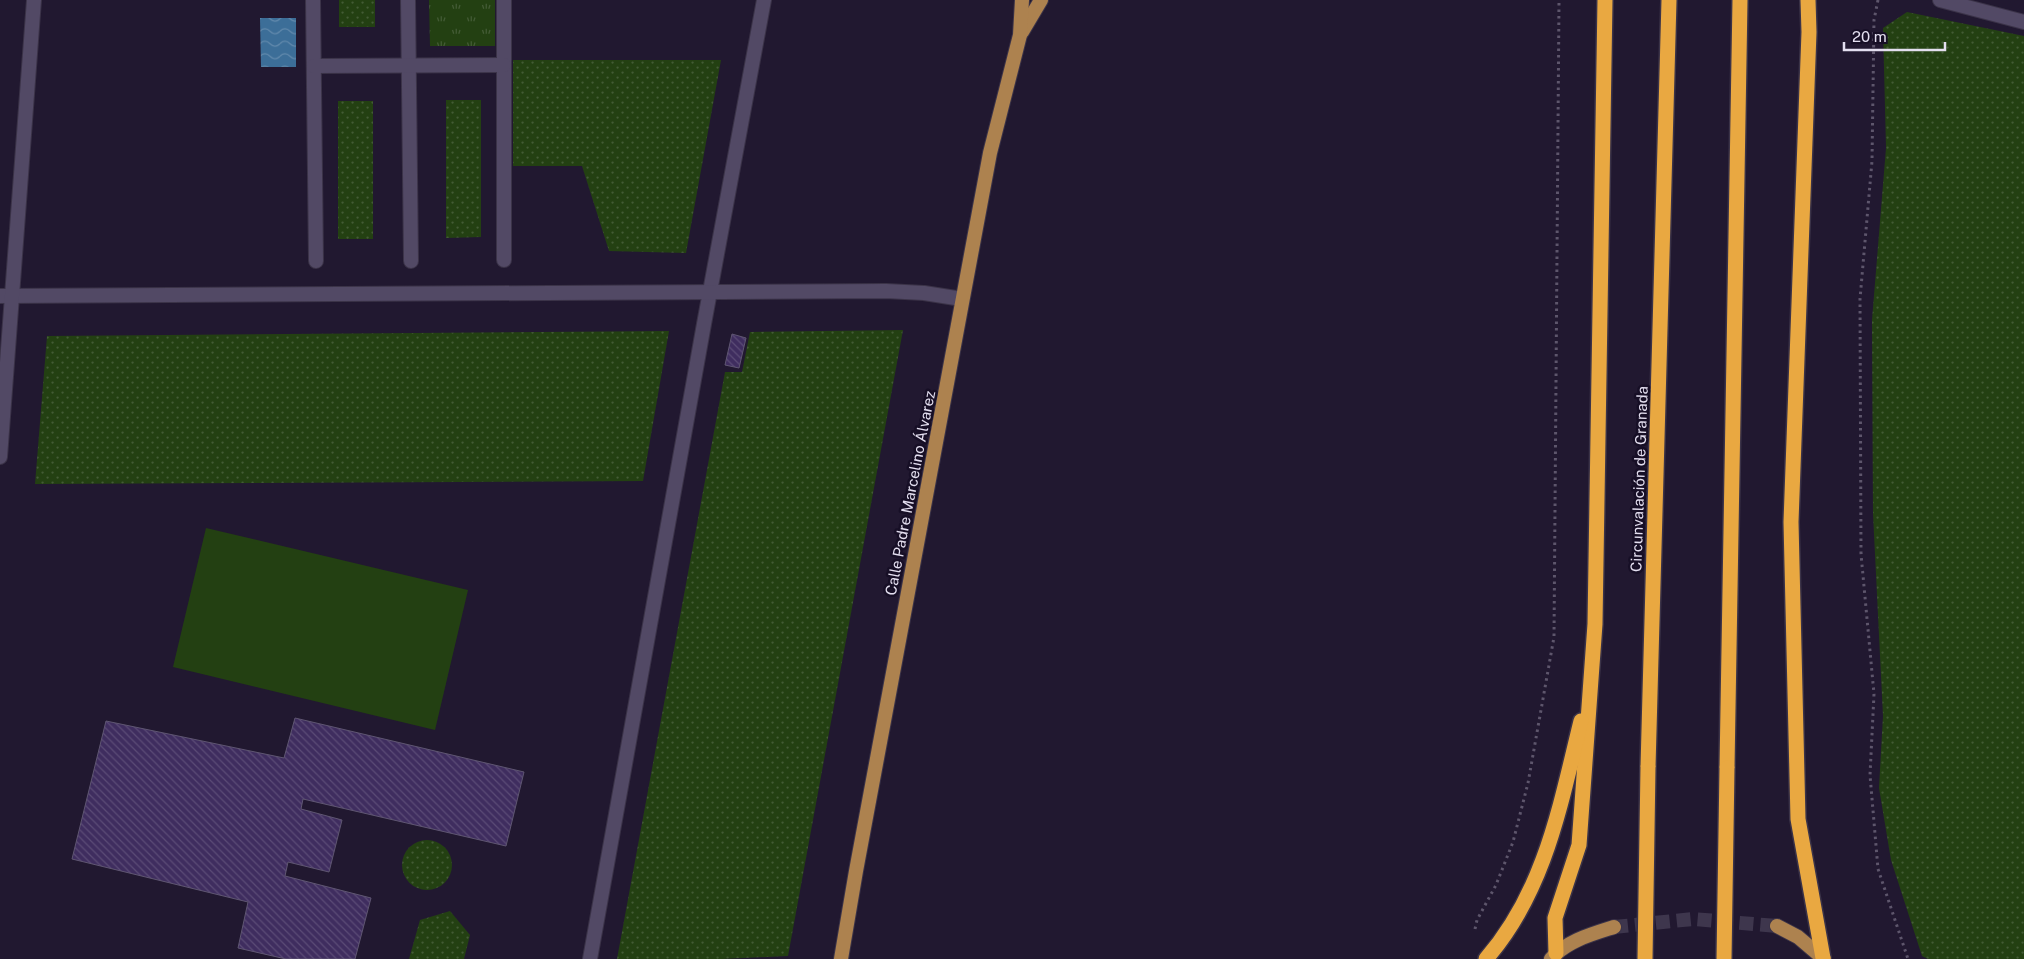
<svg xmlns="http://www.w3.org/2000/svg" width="2024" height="959" font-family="'Public Sans',sans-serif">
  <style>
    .grass { fill: url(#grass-dots) }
    .park { fill: url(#park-tufts) }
    .pitch { fill: #234012 }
    .water { fill: url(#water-waves) }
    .building { fill: url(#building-back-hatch); stroke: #5f5672 }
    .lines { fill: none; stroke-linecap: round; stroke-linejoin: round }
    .primary-tunnel { stroke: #3e364d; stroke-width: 14; stroke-dasharray: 14 7; stroke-linecap: butt }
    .pedestrian-casing { stroke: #3b3348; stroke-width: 16 }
    .minor-casing { stroke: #3b3348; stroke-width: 16 }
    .primary-casing { stroke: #3b3348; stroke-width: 16 }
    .motorway-casing { stroke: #3b3348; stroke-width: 18 }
    .path { stroke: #5e566c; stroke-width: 3; stroke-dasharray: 2.5 4; stroke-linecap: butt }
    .pedestrian { stroke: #524965; stroke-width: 14 }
    .minor { stroke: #524965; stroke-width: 14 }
    .primary { stroke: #ad824f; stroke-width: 14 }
    .motorway { stroke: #e9a841; stroke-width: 15 }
    .motorway-bridge-casing { stroke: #3b3348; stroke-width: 18; stroke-linecap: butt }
    .motorway-bridge { stroke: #e9a841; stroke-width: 15 }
    .labels { text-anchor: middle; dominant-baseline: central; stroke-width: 5; stroke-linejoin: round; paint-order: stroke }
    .street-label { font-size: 15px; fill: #e4dff0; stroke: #170f26 }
  </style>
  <defs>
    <pattern id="grass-dots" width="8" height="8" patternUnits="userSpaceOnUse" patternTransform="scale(1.25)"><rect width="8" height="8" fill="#234012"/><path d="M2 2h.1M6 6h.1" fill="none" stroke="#435b35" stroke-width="1.8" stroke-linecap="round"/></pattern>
    <pattern id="park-tufts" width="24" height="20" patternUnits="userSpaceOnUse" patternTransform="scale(1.25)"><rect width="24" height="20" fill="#234012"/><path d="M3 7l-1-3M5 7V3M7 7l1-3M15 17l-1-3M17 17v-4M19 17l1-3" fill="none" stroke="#435b35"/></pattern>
    <pattern id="water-waves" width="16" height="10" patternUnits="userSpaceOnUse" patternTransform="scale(1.25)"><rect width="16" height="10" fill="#3c6e98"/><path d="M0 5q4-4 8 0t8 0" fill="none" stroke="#6189ac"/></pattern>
    <pattern id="building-back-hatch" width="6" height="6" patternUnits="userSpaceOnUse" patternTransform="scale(1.25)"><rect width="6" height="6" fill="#3f2d5f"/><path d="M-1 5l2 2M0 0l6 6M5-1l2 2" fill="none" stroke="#5b4b76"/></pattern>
  </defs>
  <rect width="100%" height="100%" fill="#211830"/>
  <g class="grass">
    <rect x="339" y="0" width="36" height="27"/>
    <polygon points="1907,12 2024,36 2024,959 1928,959 1922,956 1891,860 1879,788 1883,716 1873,514 1872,320 1886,148 1883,28"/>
    <polygon points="513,60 721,60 686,253 609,251 582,166 513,166"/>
    <polygon points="446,100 481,100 481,237 446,238"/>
    <rect x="338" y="101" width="35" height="138"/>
    <polygon points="903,330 788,956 722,959 617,959 725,372 742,372 750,332"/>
    <polygon points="669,331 643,481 35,484 47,336"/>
    <circle cx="427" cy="865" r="25"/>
    <polygon points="450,911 470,935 464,959 409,959 420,920"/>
  </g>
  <polygon class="park" points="429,0 495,0 495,46 430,46"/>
  <polygon class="pitch" points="206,528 468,590 435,730 173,667"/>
  <polygon class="water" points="260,18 296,18 296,67 261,67"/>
  <g class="building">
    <polygon points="732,334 746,338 739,368 725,365"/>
    <polygon points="295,718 524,772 506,846 303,799 301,809 342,820 329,872 288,862 285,876 371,898 355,959 286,959 238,948 248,902 72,859 106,721 284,758"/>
  </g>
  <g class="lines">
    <polyline class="primary-tunnel" points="1614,927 1693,919 1777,926"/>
    <defs>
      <g id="pedestrian">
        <polyline points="313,0 316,261"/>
        <polyline points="408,0 411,261"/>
        <polyline points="504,0 504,260"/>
        <polyline points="314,66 504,65"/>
        <polyline points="590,959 704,324 764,0"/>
      </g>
      <g id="minor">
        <polyline points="1940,0 2024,22"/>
        <polyline points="0,296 886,291 924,293 962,299"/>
        <polyline points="0,457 34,0"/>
      </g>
      <g id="primary">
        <polyline points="1022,32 1041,0"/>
        <polyline points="1777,926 1798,937 1824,959"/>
        <polyline points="841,959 856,871 990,153 1020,35 1022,0"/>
        <path d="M1551,959c15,-18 41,-25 63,-32"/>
      </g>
      <g id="motorway">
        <polyline points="1808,0 1809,32 1791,522 1798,819 1823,958"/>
        <polyline points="1648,767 1669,0"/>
        <polyline points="1727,768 1740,0"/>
        <polyline points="1556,953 1555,918 1579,845 1595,624 1605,0"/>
        <path d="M1486,959c59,-68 74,-153 95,-238"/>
      </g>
    </defs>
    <use href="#pedestrian" class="pedestrian-casing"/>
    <use href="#minor" class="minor-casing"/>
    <use href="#primary" class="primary-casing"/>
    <use href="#motorway" class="motorway-casing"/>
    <g class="path">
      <polyline points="1878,0 1874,20 1872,161 1860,299 1861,554 1874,694 1870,775 1878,869 1908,959"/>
      <polyline points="1475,929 1477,920 1496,885 1513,842 1528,783 1554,637 1559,0"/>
    </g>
    <use href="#pedestrian" class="pedestrian"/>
    <use href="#minor" class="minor"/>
    <use href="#primary" class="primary"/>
    <use href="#motorway" class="motorway"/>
    <defs>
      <g id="motorway-bridge">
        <polyline points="1645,959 1648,767"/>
        <polyline points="1724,959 1727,768"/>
      </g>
    </defs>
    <use href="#motorway-bridge" class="motorway-bridge-casing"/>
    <use href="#motorway-bridge" class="motorway-bridge"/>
  </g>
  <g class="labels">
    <g class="street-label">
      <text transform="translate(1639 479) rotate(-88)">Circunvalación de Granada</text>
      <text transform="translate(910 493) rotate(-79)">Calle Padre Marcelino Álvarez</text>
    </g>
  </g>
  <path d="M1844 42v8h101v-8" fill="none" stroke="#e4dff0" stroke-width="2.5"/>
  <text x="1852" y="42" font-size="15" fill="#e4dff0" stroke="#170f26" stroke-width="4" paint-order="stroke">20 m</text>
</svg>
